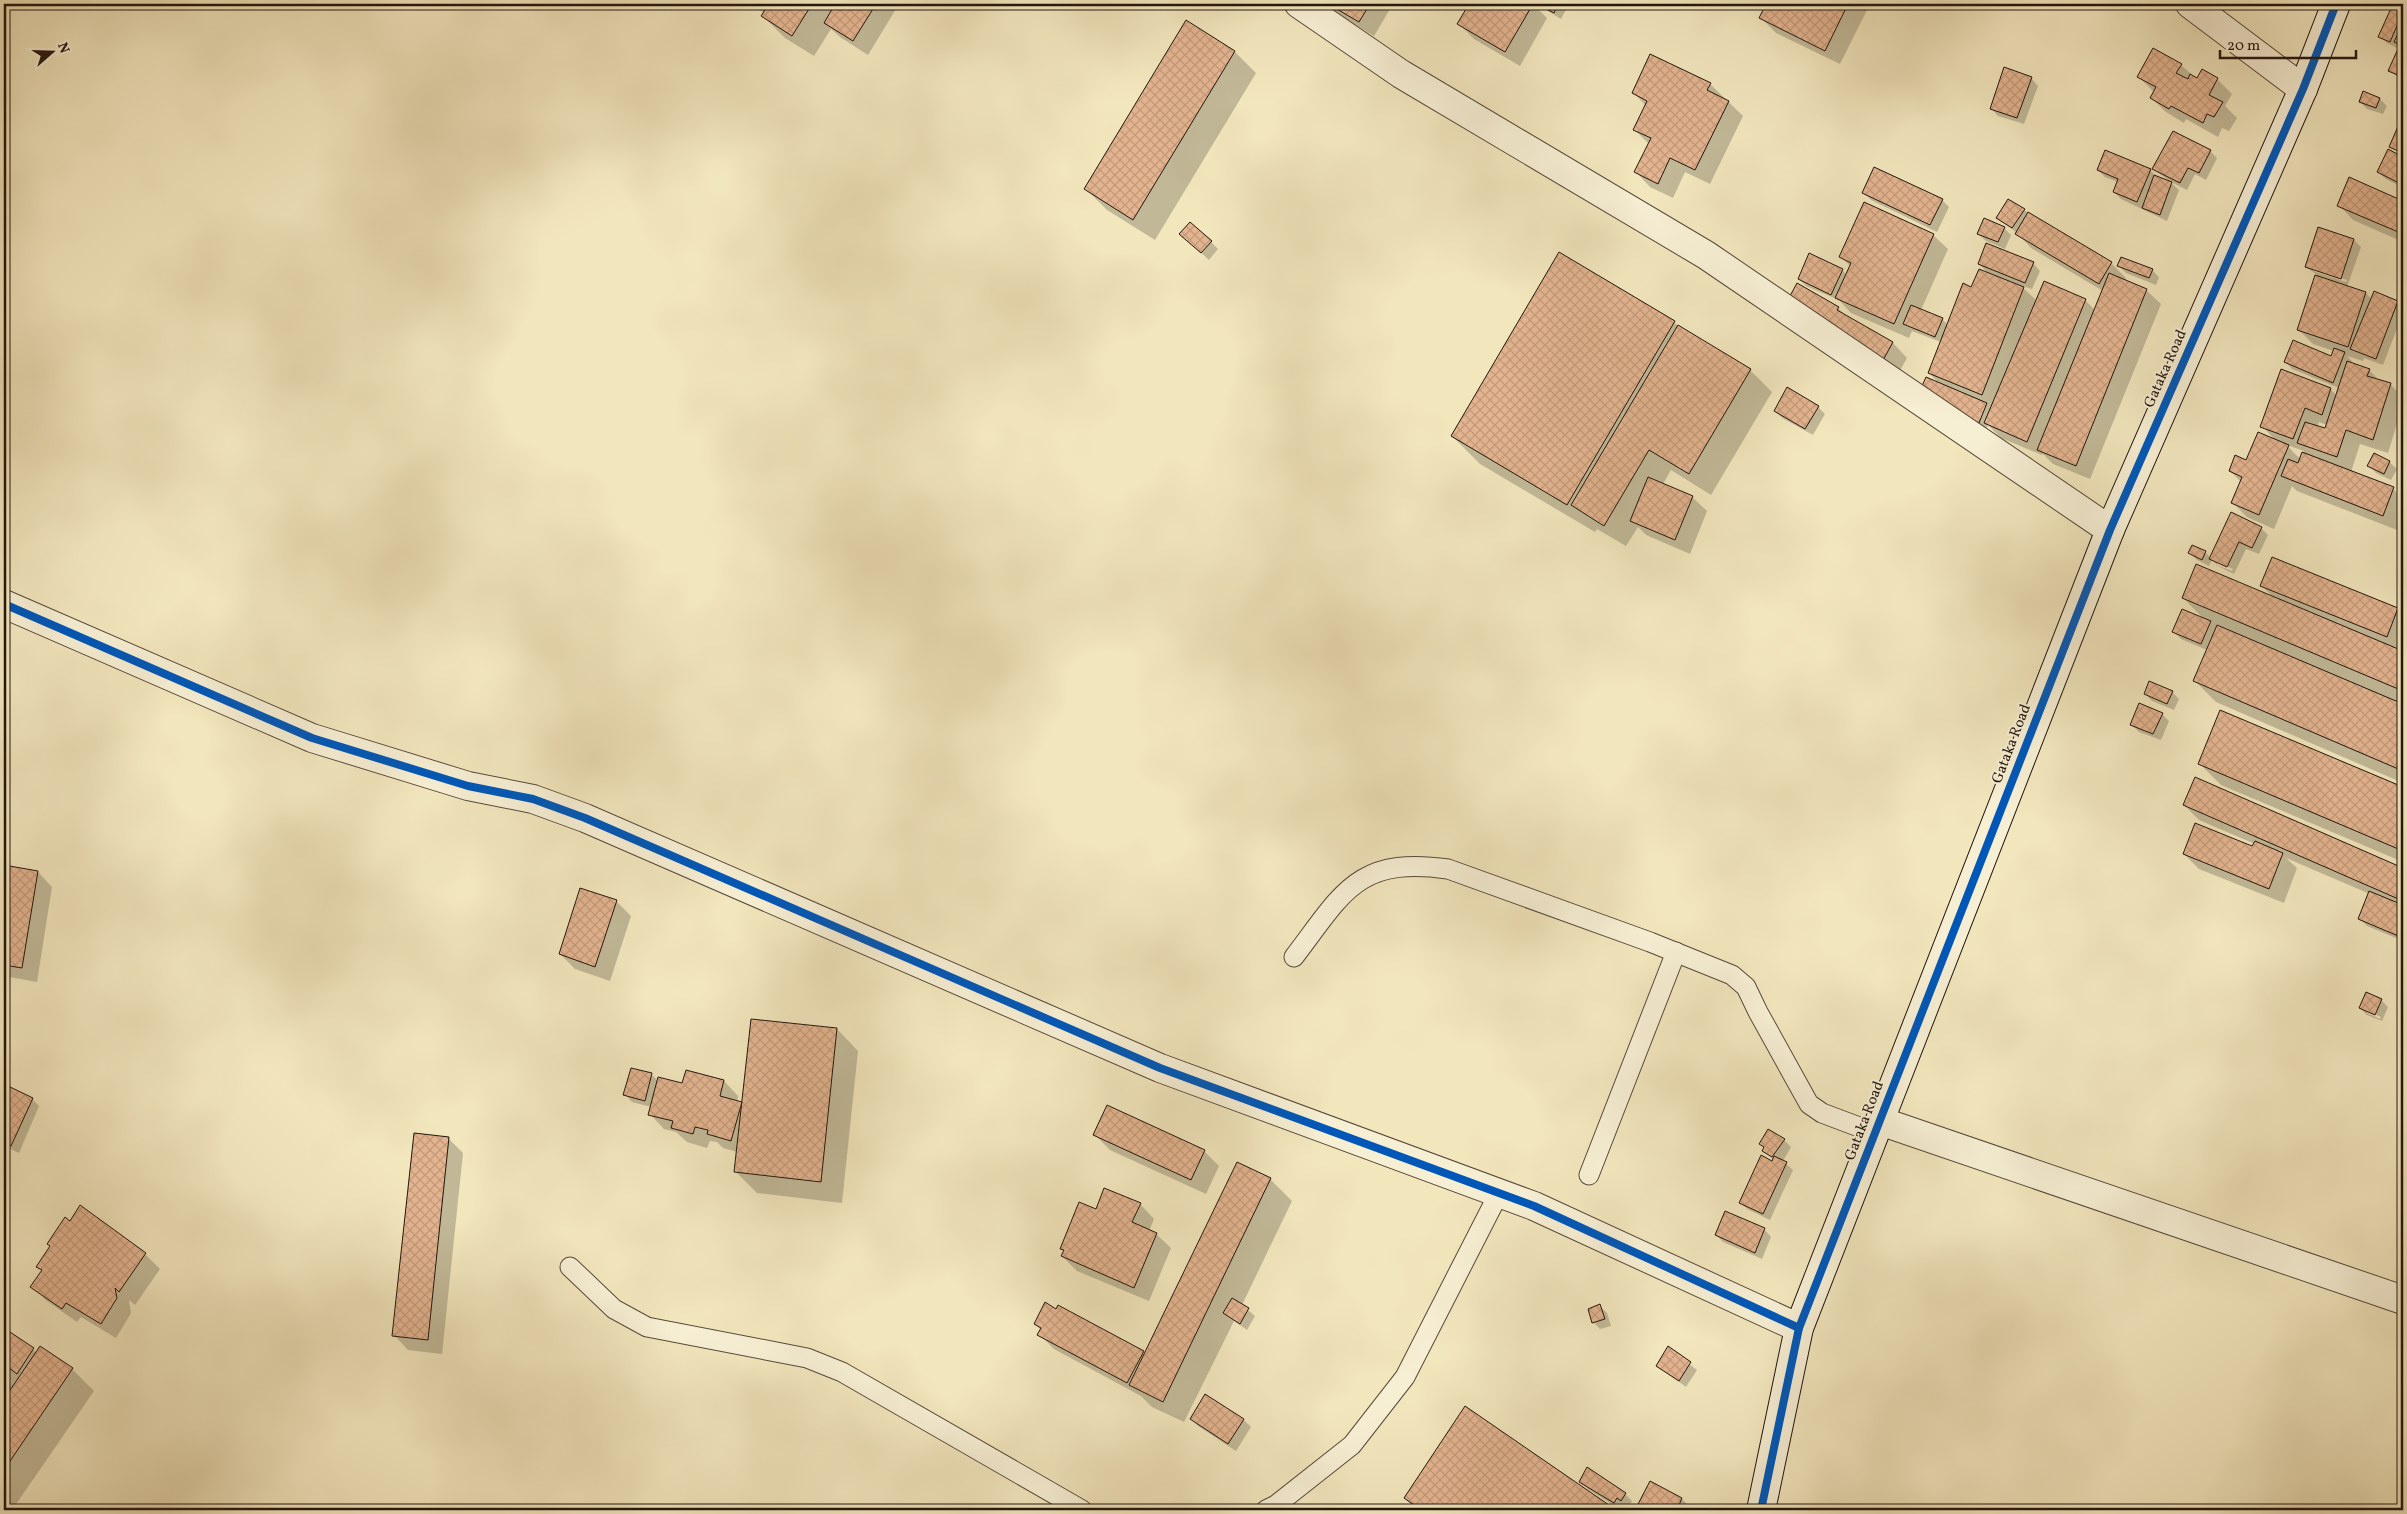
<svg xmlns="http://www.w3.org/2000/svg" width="2407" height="1514" font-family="Vollkorn,serif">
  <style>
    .shadow { fill: #0003; fill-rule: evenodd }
    .building { fill: url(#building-cross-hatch); stroke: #23160e }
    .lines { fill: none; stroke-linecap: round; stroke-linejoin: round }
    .lane-casing { stroke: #574a3a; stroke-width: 21 }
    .street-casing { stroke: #574a3a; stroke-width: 30 }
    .secondary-casing { stroke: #23160e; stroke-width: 30 }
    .lane { stroke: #f7efd4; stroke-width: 19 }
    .street { stroke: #f7efd4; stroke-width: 28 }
    .secondary { stroke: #f7efd4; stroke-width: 28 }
    .cycleway-casing { stroke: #f7efd4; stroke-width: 11 }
    .cycleway { stroke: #0057b8; stroke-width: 8 }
    .labels { text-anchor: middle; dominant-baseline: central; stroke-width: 4; stroke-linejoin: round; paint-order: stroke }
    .street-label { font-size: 15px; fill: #23160e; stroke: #f7efd4 }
  </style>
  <defs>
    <pattern id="building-cross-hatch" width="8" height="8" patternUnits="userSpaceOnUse" patternTransform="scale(1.25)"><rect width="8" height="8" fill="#e3b48f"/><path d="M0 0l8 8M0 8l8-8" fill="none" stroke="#c29a7a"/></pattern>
  </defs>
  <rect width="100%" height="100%" fill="#f2e6bd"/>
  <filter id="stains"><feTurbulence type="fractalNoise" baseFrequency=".004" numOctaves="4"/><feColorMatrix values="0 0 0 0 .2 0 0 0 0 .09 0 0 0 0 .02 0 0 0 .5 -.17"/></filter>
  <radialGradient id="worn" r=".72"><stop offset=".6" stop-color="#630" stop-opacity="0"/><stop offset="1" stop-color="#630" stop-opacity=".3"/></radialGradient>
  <g class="shadow">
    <polygon points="746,4 899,4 868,55 840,37 831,29 814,56 785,38 763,16 765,13"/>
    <polygon points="1321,4 1393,4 1374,36"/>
    <polygon points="1408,4 1422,4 1418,10"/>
    <polygon points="1471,4 1533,4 1547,18 1520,66 1474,39 1459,24"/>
    <polygon points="1539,4 1569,4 1561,19 1546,10"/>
    <polygon points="1768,4 1870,4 1840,64 1776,33 1761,18"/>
    <polygon points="2394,4 2403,4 2403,49 2399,44 2397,48 2387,43 2380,36"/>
    <polygon points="1235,52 1256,73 1155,240 1107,210 1085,188"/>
    <polygon points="2397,52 2403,55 2403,81 2390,71"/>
    <polygon points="2181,65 2198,80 2217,79 2232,94 2225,106 2237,118 2229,131 2222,128 2218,137 2186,119 2184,123 2166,112 2151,98 2154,92 2139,77"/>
    <polygon points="2031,78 2038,86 2024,124 1998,116 1991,108"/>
    <polygon points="1710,84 1743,116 1710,184 1685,172 1673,198 1650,187 1636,172 1649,144 1635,130 1646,106 1633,92"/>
    <polygon points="2380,99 2387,106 2383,114 2367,109 2360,102"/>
    <polygon points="2400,125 2403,127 2403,156 2391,146"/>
    <polygon points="2210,151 2217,158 2206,180 2195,174 2187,190 2169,181 2179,190 2167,221 2121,199 2114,192 2118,182 2105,177 2098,170 2150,170 2157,178 2167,181 2168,180 2154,169"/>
    <polygon points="2389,151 2403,159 2403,188 2386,179 2378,172"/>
    <polygon points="2349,179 2403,202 2403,242 2353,220 2339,205"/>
    <polygon points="1864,193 1942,200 1949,207 1937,232 1871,200"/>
    <polygon points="2024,210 2111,263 2126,278 2124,281 2146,290 2161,304 2090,479 2053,464 2043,454 2042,455 2001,438 1988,425 1986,429 1926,404 1941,385 1929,373 1941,342 1912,331 1909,338 1851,313 1839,300 1806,286 1799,279 1842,270 1847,275 1851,267 1841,257 1933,235 1948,249 1921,310 1942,319 1948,325 1972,288 1990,275 1979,264 2033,263 2040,271 2032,289 2020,285 2037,301 2085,300 2095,310 2103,291 2031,248 2017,233 1998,218"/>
    <polygon points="2004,228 2011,235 2005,249 1986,241 1978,234"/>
    <path d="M2354,240l7,7 -14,40 19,6 6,7 26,2 5,6v5l-20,52 -19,-7 -1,3 -16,-5 5,5 -2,3 19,6 11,11 10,3 13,13v7l-15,49 -28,-9 -9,28 42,17 10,10v15l-6,16 -100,-39 -5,-5 -18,43 -27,-12 -15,-15 9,-20 -11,-11 47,-29 -15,-16 68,-37 7,7 2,-8 -47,-19 -7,-8 46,-3 3,-7 -21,-7 -15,-15 19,-54 -11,-8zM2313,269l34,11 -1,2 -33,-11zM2319,422l8,3 -1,5 -9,-3zM2287,445l17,6 -3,8 -7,-6z"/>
    <polygon points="1188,241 1211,242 1218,249 1209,260"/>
    <polygon points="2119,266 2152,270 2159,277 2156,285 2126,273"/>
    <polygon points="1838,308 1848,318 1893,343 1907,358 1897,376 1800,321"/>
    <polygon points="1674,322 1680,328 1750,370 1772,392 1711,495 1671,470 1663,484 1692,497 1707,511 1690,554 1646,535 1638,527 1626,546 1597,529 1595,532 1480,464 1452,436"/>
    <polygon points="1818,407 1825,414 1813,435 1782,418 1775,411"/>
    <polygon points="2389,462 2397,469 2391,480 2376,473 2369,465"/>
    <path d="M2261,528l7,7 -9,19 -13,-5 -12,25 -16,-8 -6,-6 -3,6 -12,-6 -7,-7 15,-1 6,6zM2217,562l16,7 -1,2 -15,-6z"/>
    <polygon points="2262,586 2398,609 2403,615 2403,646 2401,652 2403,652 2403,783 2216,702 2195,681 2207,650 2181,639 2174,632 2204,619 2183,598 2275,599"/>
    <polygon points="2172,692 2179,699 2174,710 2152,701 2145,694"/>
    <polygon points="2221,711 2403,788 2403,862 2221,785 2199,763"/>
    <polygon points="2162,714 2169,721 2161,740 2139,732 2132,725"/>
    <polygon points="2195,779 2403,869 2403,941 2367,926 2360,919 2370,894 2286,858 2297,868 2284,903 2199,869 2184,854 2253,847 2255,844 2199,820 2184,805"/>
    <polygon points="4,867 38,872 52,887 37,982 4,976"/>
    <polygon points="616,901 631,916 610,981 575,969 560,954"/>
    <path d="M2381,1000l7,7 -6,14 -15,-6 -7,-7zM2367,1010l14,7 -1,2 -13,-6z"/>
    <polygon points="837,1029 858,1051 842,1203 757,1193 735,1171 737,1152 723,1148 717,1142 710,1141 707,1148 687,1142 676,1132 664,1129 650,1114 651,1107 632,1102 625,1094 651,1074 658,1081 683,1084 724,1081 738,1096 737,1102 743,1103"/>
    <polygon points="8,1087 32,1099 39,1106 19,1153 4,1146 4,1098"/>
    <polygon points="1095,1135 1204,1151 1219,1166 1206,1194 1110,1150"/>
    <polygon points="448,1138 463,1153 442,1354 408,1350 394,1335"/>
    <polygon points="1784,1140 1791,1147 1783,1161 1793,1170 1770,1220 1747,1209 1740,1202 1774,1160 1764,1151 1765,1149 1760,1144"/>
    <polygon points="1238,1163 1270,1179 1292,1201 1242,1305 1255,1316 1247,1330 1234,1321 1184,1422 1152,1407 1141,1396 1054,1349 1039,1334 1041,1330 1035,1324 1145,1354"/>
    <polygon points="1140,1204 1154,1219 1149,1231 1156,1234 1171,1248 1149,1301 1077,1271 1062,1256 1064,1252 1061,1249 1096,1211"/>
    <polygon points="80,1207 145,1254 160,1269 135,1305 129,1300 131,1313 116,1338 81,1317 77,1322 47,1301 32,1286 43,1272 38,1267"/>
    <polygon points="1764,1229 1771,1237 1762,1259 1723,1242 1716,1235"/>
    <polygon points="1600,1306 1607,1313 1611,1326 1600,1329 1593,1322"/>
    <polygon points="4,1329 37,1353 72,1369 94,1391 12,1510 4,1510"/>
    <polygon points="1668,1348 1697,1370 1686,1387 1657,1366"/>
    <polygon points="1206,1396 1244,1420 1251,1427 1236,1451 1198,1426 1191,1419"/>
    <polygon points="1581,1481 1625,1494 1632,1501 1629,1507 1624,1505 1621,1510 1588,1489"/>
    <polygon points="1651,1482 1682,1499 1693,1510 1636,1510"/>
    <polygon points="1405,1498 1608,1506 1613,1510 1418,1510"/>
  </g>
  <g class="building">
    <polygon points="769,4 812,4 792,36 761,16"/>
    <polygon points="835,4 876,4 853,41 824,23"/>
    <polygon points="1328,4 1370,4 1359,22"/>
    <polygon points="1469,4 1533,4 1505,52 1457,24"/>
    <polygon points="1537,4 1558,4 1554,13"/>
    <polygon points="1766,4 1848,4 1825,51 1759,18"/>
    <polygon points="2393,4 2403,4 2403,12 2390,42 2378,37"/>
    <polygon points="1186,20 1235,51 1133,220 1084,189"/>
    <polygon points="2403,23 2403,46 2394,42"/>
    <polygon points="2153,48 2182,64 2176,73 2188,79 2190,74 2197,78 2202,69 2218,78 2209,95 2223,102 2214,117 2207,114 2203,123 2171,106 2169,109 2150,98 2156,87 2137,77"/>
    <polygon points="2397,51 2403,53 2403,77 2388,71"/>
    <polygon points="1650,54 1711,83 1707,90 1729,101 1695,170 1670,158 1658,184 1634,172 1651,138 1633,130 1647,101 1632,93"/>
    <polygon points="2004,67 2032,77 2017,118 1990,109"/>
    <polygon points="2363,91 2380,98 2376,108 2359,102"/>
    <polygon points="2399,124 2403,125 2403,153 2389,147"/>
    <polygon points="2173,131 2211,150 2199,173 2188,168 2180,183 2152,169"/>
    <polygon points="2388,149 2403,157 2403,185 2377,172"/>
    <polygon points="2105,150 2151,169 2137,202 2113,192 2118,179 2097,170"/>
    <polygon points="1874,167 1943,199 1930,225 1862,193"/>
    <polygon points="2154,175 2172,182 2160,215 2142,208"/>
    <polygon points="2349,177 2403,201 2403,234 2337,206"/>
    <polygon points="2008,199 2025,209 2012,228 1996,218"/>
    <polygon points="1864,202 1934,234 1894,324 1835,298 1851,263 1839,257"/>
    <polygon points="2028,212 2112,262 2099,284 2015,234"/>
    <polygon points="1984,218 2005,227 1998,242 1977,234"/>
    <polygon points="1190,222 1212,241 1201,253 1179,234"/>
    <polygon points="2318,227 2354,239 2341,279 2305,267"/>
    <polygon points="1986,243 2034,262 2025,283 1978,264"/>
    <polygon points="1559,252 1675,321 1567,505 1451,436"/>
    <polygon points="1809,253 1843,269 1831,295 1798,279"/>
    <polygon points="2121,257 2153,269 2149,278 2117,266"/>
    <polygon points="1979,269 2024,287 1982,395 1928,373 1963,283 1971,287"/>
    <polygon points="2109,273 2147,289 2076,466 2037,450"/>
    <polygon points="2315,275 2366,292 2348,347 2297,330"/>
    <polygon points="2044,281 2086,299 2027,442 1984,423"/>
    <polygon points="1797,283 1839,307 1837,310 1893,342 1882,362 1784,307"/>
    <polygon points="2374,291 2398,301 2376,359 2350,349"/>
    <polygon points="1911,305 1943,318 1935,337 1903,324"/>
    <polygon points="1678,325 1751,369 1689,474 1649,450 1604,526 1571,505"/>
    <polygon points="2293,340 2331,356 2334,348 2345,352 2333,383 2284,362"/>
    <polygon points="2347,361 2370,369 2367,376 2391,383 2373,440 2346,430 2337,457 2297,443 2305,422 2325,428"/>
    <polygon points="2281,369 2331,388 2322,415 2305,408 2293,439 2260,427"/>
    <polygon points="1926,377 1987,403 1979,423 1917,397"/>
    <polygon points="1787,387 1819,406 1805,429 1774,411"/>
    <polygon points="2258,432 2289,445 2259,515 2231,503 2242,477 2229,471 2235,455 2246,460"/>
    <polygon points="2302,452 2394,487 2383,516 2281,476 2288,459 2298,463"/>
    <polygon points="2374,453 2390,461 2384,474 2367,466"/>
    <polygon points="1648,477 1693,496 1675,540 1630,521"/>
    <polygon points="2231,512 2262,527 2252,548 2239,542 2227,567 2209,559"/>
    <polygon points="2192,545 2206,551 2202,560 2188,553"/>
    <polygon points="2272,557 2398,608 2387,637 2260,586"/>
    <polygon points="2196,564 2403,651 2403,691 2182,598"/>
    <polygon points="2182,609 2211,621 2201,644 2172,632"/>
    <polygon points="2217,625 2403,704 2403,771 2193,681"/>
    <polygon points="2149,681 2173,691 2167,704 2144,694"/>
    <polygon points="2139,703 2163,713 2153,734 2130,725"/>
    <polygon points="2220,710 2403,787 2403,851 2198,764"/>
    <polygon points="2195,777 2403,868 2403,901 2183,805"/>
    <polygon points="2195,823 2252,846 2255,841 2283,853 2269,889 2183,854"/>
    <polygon points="4,865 38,871 22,968 4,965"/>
    <polygon points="580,888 617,900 595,967 559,954"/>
    <polygon points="2369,891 2403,905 2403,938 2358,919"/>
    <polygon points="2366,992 2382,999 2375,1015 2359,1008"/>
    <polygon points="751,1019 837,1028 821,1182 734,1172"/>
    <polygon points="631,1068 652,1073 645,1101 623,1095"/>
    <polygon points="686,1070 724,1080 720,1096 742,1102 731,1141 707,1134 708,1130 695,1127 693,1134 671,1128 673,1121 648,1115 658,1077 682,1083"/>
    <polygon points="8,1086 33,1098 11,1146 4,1143 4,1094"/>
    <polygon points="1107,1105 1205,1150 1191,1180 1093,1135"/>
    <polygon points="1768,1129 1785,1139 1772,1157 1762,1151 1764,1147 1759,1144"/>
    <polygon points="414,1133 449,1137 428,1340 392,1336"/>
    <polygon points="1761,1155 1772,1161 1774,1156 1787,1162 1763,1214 1739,1203"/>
    <polygon points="1237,1162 1271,1178 1163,1402 1129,1385"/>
    <polygon points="1104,1188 1141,1203 1132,1222 1157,1233 1134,1288 1061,1256 1064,1250 1060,1249 1079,1202 1096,1209"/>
    <polygon points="80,1205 146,1253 119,1292 115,1288 117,1298 101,1324 66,1303 62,1309 30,1287 42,1270 36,1267 50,1246 47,1244 65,1217 70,1221"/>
    <polygon points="1725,1211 1765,1228 1755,1253 1715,1235"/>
    <polygon points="1232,1298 1249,1308 1240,1324 1223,1313"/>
    <polygon points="1045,1302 1056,1309 1058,1305 1144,1351 1127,1383 1037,1335 1041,1328 1034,1324"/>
    <polygon points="1600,1304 1605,1319 1592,1323 1588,1309"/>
    <polygon points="4,1328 34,1348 17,1374 4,1364"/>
    <polygon points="40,1346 73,1368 4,1470 4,1399"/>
    <polygon points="1668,1346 1691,1362 1679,1381 1656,1366"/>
    <polygon points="1205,1394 1244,1419 1228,1444 1190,1419"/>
    <polygon points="1465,1406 1609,1505 1605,1510 1421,1510 1404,1498"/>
    <polygon points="1587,1467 1626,1493 1621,1501 1617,1498 1614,1503 1579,1482"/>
    <polygon points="1650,1481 1682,1498 1677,1510 1635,1510"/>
  </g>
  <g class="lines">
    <defs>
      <g id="lane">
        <path d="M1294,957c49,-64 63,-101 154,-88l202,73 82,33 14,12 12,25 51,92 13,9 53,20"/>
        <polyline points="1589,1175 1676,952"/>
        <polyline points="570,1267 614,1309 647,1327 807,1358 842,1372 1082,1510"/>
        <polyline points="1266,1510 1276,1505 1352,1445 1405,1377 1499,1193"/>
      </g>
      <g id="street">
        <polyline points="1299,4 1401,74 1706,255 2110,530"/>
        <polyline points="2190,4 2303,89"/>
        <polyline points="4,604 312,738 468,786 533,799 585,818 1160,1068 1534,1206 1799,1328"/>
        <polyline points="1880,1121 2403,1300"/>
      </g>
      <polyline id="secondary" points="1761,1510 1799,1328 2110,530 2303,89 2336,4"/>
    </defs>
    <use href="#lane" class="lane-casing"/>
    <use href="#street" class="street-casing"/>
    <use href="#secondary" class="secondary-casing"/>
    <use href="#lane" class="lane"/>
    <use href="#street" class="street"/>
    <use href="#secondary" class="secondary"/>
    <defs>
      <g id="cycleway">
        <polyline points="4,604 312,738 468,786 533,799 585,818 1160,1068 1534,1206 1799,1328"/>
        <polyline points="1761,1510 1799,1328 2110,530 2303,89 2336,4"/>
      </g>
    </defs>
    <use href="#cycleway" class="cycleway-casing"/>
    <use href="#cycleway" class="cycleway"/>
  </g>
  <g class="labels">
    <g class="street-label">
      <text transform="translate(2166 369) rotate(-66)">Gataka Road</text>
      <text transform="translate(2012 744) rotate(-69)">Gataka Road</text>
      <text transform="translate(1865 1121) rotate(-69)">Gataka Road</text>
    </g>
  </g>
  <rect width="2407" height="1514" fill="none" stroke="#f2e6bd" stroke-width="20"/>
  <rect x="5" y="5" width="2397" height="1504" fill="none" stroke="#23160e" stroke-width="2.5"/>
  <rect x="10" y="10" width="2387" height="1494" fill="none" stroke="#23160e"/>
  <g transform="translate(52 52) rotate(70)" stroke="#f7efd4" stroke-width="4" paint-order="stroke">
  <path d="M0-4L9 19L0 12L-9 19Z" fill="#23160e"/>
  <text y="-8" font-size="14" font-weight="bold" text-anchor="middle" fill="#23160e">N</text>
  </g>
  <path d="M2220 50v8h136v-8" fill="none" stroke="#23160e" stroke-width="2.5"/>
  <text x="2227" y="50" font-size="15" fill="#23160e" stroke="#f7efd4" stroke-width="4" paint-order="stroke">20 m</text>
  <rect width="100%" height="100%" filter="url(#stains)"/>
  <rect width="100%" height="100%" fill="url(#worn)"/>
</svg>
